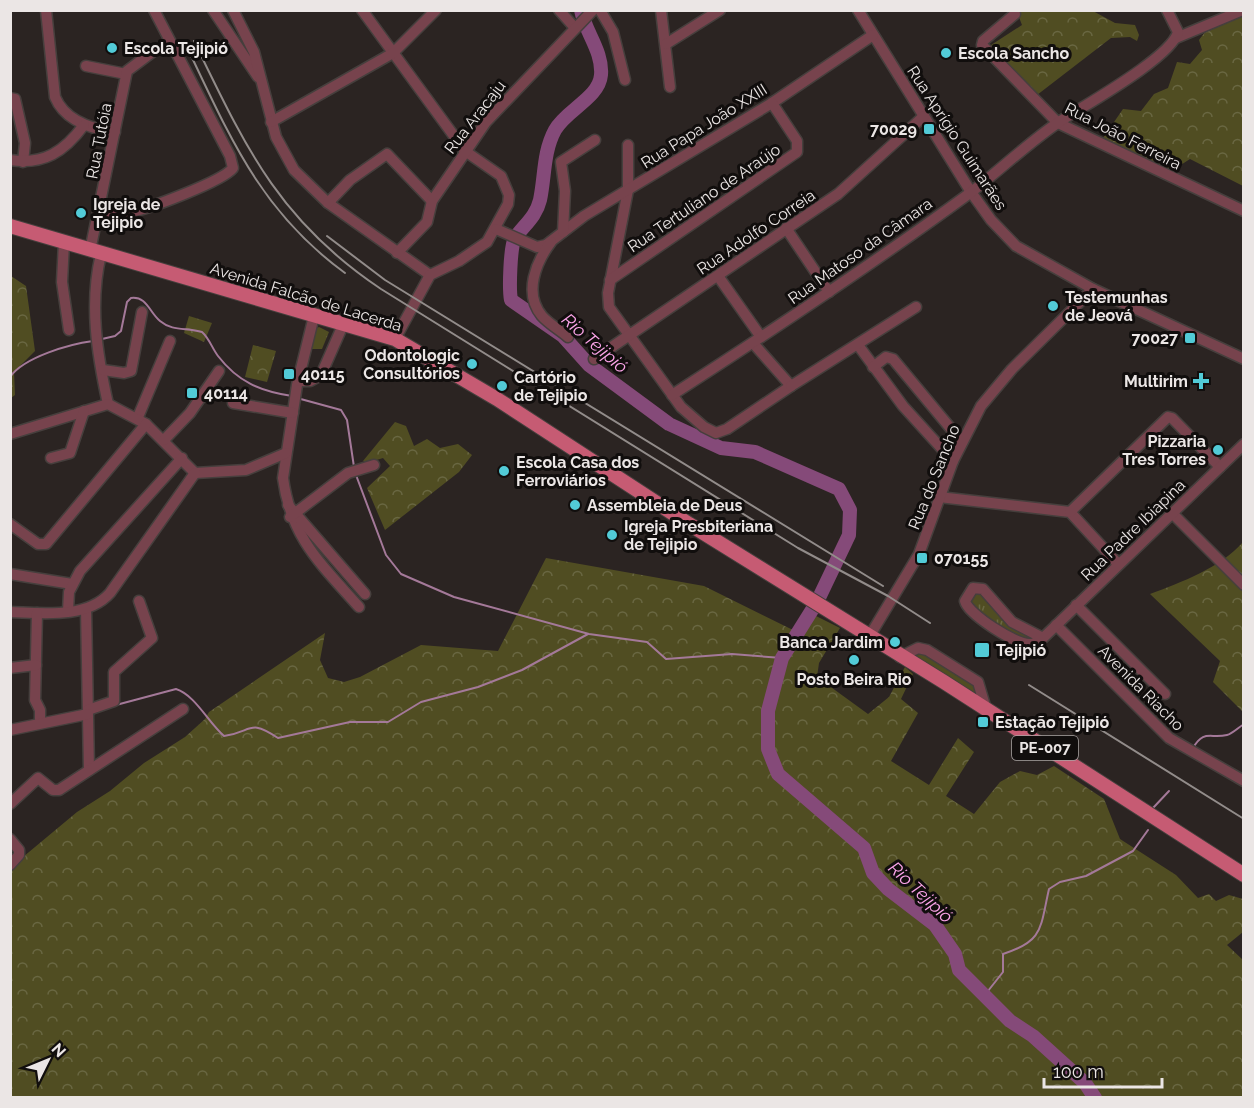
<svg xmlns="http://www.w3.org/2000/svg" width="1254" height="1108" font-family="Raleway,sans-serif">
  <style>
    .grass { fill: #504d22 }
    .forest { fill: url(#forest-crowns) }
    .park { fill: url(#park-tufts) }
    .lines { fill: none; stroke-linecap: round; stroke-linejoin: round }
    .stream { stroke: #a47999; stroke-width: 2 }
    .river { stroke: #854a79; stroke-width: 14 }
    .minor-casing { stroke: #463f3d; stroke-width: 13 }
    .major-casing { stroke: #463f3d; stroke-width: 16 }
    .minor { stroke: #77434d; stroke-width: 10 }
    .major { stroke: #c65b73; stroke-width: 14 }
    .rail { stroke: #928c8a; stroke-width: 2 }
    .poi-dot { fill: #52cbd7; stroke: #110e0d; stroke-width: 2 }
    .labels { text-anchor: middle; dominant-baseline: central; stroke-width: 6; stroke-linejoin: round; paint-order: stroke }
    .shield { fill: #110e0d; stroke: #aaa5a4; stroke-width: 1.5 }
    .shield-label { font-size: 15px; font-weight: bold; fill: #ebe6e5 }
    .poi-label { font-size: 16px; font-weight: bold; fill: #ebe6e5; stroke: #110e0d; text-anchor: start }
    .street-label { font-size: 16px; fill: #ebe6e5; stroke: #110e0d }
    .water-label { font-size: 18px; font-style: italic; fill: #fba4e8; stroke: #110e0d }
  </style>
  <defs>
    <pattern id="forest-crowns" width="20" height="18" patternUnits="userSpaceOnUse" patternTransform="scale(1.5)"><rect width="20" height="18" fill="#504d22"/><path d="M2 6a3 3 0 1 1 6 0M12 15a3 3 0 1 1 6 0" fill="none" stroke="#696742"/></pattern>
    <pattern id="park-tufts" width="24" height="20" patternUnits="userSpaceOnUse" patternTransform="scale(1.5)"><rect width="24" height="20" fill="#504d22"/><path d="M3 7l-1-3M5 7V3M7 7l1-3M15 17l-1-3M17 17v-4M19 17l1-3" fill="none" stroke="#696742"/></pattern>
  </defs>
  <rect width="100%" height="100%" fill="#2b2422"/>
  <polygon class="grass" points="916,649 978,683 982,703 908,653"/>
  <g class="forest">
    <polygon points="1020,11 1093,11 1115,23 1135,25 1139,35 1137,41 1130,37 1111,38 1037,95 988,47 1022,25 1017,12"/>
    <path d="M1243,17v169l-53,-27 -17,11 -18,-4 -54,-25 22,-32 18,2 13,-17 14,-6 9,-26 13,2 12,-14 -3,-10c11,-16 26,-20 44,-23z"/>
    <polygon points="11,276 26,286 35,351 14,372 15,395 11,398"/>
    <polygon points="189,316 212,323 204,342 184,333"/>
    <polygon points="253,345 276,351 267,382 245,377"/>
    <polygon points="395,422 406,426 414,446 427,439 440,448 458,444 472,455 459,472 385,530 367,488 390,466 383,458 367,463 363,461"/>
    <path d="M1243,542v170l-30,-30 7,-21 -70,-67c32,-12 70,-26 93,-52z"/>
    <polygon points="546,558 704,586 795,631 816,616 840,628 819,663 817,677 868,714 889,697 905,667 913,674 901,699 918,713 891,761 929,785 958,738 974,752 946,796 974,814 1000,782 1020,771 1037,775 1054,766 1104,799 1120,839 1176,875 1198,898 1209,894 1216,901 1229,895 1243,899 1243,932 1227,945 1243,960 1243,1097 11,1098 11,867 77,812 110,791 144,763 185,737 205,719 209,712 325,633 320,660 328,678 344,682 360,677 421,645 498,651"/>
  </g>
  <g class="park">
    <polygon points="319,327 329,332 322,349 311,349 315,329"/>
    <polygon points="973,588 1042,639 1034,644 970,613 968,593"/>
  </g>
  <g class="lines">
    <g class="stream">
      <path d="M102,339l13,-3 6,-5 6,-29 4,-4c16,-2 18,14 29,23 13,11 27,6 42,11 7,6 10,16 16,24 20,26 42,35 74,40"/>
      <path d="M10,377c14,-20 60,-33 83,-36"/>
      <polyline points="297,398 341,410 347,420 354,467"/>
      <polyline points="356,475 386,555 401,574 454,597 476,603 589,634 647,642 666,659 732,654 782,658"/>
      <path d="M116,705l60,-16c19,6 32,33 48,47 29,-4 24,-18 54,2l72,-16h38l33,-20 57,-15 44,-17 66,-36"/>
      <path d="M1193,748c11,-19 17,-9 34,-13 5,-1 12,-8 17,-11"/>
      <polyline points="1153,808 1169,791"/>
      <path d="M984,996l19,-24v-18c41,-13 37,-26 46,-65l11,-7 26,-6 47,-25 15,-21"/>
    </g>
    <path class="river" d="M581,10c4,22 22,41 20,65 -2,23 -35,35 -46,55 -12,22 -10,47 -15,70 -4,17 -16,25 -25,38 -5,9 -6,52 -4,62l52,36 26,29 80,59 52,24 34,4 84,37 11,21 -1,25 -32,67 -35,56 -14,53v38l10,25 86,74 9,25 15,16 47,36 20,29 4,16 51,51 23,15 52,47 10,15"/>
    <defs>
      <g id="minor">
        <path d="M46,10l9,87c10,24 36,32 60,35"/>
        <polyline points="213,10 258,77"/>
        <polyline points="233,10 254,52 276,137 294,170 328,203 430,275"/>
        <polyline points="362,10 465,151 501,176 509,195 508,204 487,242 459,261 430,275 395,339"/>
        <polyline points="559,10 575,28"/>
        <polyline points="600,10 613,32 625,80"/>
        <polyline points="661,10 670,87"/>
        <polyline points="858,10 971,192 991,220 1016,246 1093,289 1244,359"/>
        <polyline points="1015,14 983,41 982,45 1058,123 1244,211"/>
        <polyline points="1176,38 1243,10"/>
        <polyline points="666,44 720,10"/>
        <polyline points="86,66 126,74"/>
        <polyline points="10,98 15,99 25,143 23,162"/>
        <polyline points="271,122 393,53 436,10"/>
        <polyline points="628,145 628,190 608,293 609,307 681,407 704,427 716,433 727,429 791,386 753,343"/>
        <path d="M10,160c34,5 54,-8 74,-35"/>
        <polyline points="328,203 350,180 387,154 432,201"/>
        <path d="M100,213c9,0 19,1 29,-1 18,-2 94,-31 104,-44l-3,-12 -76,-146"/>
        <polyline points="786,228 829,292"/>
        <polyline points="496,229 537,247 546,245 584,216 772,103 873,35"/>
        <polyline points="563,232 565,191 561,162 595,140"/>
        <polyline points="64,242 62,282 69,330"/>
        <path d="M551,242c-15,20 -28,51 -9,74 7,8 18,14 26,21"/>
        <polyline points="90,251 127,71 155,50 174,46"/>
        <polyline points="397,253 427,222 432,201 486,122 593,10"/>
        <path d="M101,254c-12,50 -4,100 7,150"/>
        <polyline points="718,276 761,337"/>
        <polyline points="610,280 797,152 797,141 772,103"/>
        <path d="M314,316l-17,69 -14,93c8,60 38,86 76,129"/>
        <polyline points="858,345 903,406 953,461"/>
        <polyline points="594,359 838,194 924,116"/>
        <polyline points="873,367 886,357 893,359 962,442"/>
        <polyline points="103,370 124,373 131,371 142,312"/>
        <polyline points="299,381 310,381 321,375 343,325"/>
        <polyline points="791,386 916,307"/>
        <path d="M672,395c101,-65 201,-131 298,-202 30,-23 58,-50 89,-71 24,-16 112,-64 119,-90l-11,-22"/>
        <polyline points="233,403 293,413"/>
        <polyline points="138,417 170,341"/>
        <polyline points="10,434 108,404 146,424 195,473 246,470 286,453"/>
        <polyline points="164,440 190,413 219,371"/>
        <polyline points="51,458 70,453 84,411"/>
        <polyline points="939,497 1070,512 1118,564"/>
        <polyline points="288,505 365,594"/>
        <polyline points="1070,512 1168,417 1172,418 1220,467"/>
        <polyline points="1172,513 1244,585"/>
        <polyline points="290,517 348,473 374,465"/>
        <polyline points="10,524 38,544 46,544 146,424"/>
        <polyline points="10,574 72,584"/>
        <polyline points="1076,605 1165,694"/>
        <polyline points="86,609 89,770"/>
        <polyline points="68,611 69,592 80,571 182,458"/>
        <path d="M10,612c32,1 77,7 100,-19l85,-120"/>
        <polyline points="37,613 35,700 40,710 40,719"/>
        <polyline points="1056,625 1169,738 1244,781"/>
        <polyline points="869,637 919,554 953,461 981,406 1012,369 1093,289"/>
        <path d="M1043,638l-31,-16 -29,-33 -10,-1 -8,13c3,13 51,44 65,43 5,0 9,-3 13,-6l201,-194"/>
        <polyline points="900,657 918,648 927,650 978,682 986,709"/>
        <polyline points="10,668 36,665"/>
        <polyline points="88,710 114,701 114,672 152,638 139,601"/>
        <polyline points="10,730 88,714"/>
        <polyline points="10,804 38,778 53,790 59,790 183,709"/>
        <polyline points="10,839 19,850 19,855 10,865"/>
      </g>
      <polyline id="major" points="10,226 395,339 497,399 689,524 944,682 1244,875"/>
    </defs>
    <use href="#minor" class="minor-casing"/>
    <use href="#major" class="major-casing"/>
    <use href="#minor" class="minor"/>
    <use href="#major" class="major"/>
    <g class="rail">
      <path d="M194,41c52,107 85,180 187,248l417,259 90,48 42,27"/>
      <path d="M186,45c44,92 74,166 159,228"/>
      <polyline points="327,236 385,280 883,586"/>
      <polyline points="1029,685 1244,819"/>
    </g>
  </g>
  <g class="poi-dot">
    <circle cx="112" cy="48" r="6"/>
    <circle cx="946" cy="53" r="6"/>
    <rect x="923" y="123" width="12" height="12" rx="3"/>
    <circle cx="81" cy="213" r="6"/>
    <circle cx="1053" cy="306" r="6"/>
    <rect x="1184" y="332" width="12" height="12" rx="3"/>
    <circle cx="472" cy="364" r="6"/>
    <rect x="283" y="368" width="12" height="12" rx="3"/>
    <path d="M1198 372h6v6h6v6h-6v6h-6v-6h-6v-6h6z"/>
    <circle cx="502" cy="386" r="6"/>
    <rect x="186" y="387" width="12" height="12" rx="3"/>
    <circle cx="1218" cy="450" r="6"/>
    <circle cx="504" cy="471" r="6"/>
    <circle cx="575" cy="505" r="6"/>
    <circle cx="612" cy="535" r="6"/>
    <rect x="916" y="552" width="12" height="12" rx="3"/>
    <circle cx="895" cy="642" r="6"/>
    <rect x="974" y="642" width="16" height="16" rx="3"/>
    <circle cx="854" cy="660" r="6"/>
    <rect x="977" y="716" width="12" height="12" rx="3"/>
  </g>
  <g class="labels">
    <rect class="shield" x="1012" y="736" width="66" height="24" rx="4.5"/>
    <g class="shield-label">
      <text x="1045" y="748">PE-007</text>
    </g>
    <g class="poi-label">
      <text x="124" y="48">Escola Tejipió</text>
      <text x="958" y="53">Escola Sancho</text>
      <text x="917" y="129" text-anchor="end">70029</text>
      <text x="93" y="204">Igreja de<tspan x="93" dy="18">Tejipio</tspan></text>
      <text x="1065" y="297">Testemunhas<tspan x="1065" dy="18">de Jeová</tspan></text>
      <text x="1178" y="338" text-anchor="end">70027</text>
      <text x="460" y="355" text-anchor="end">Odontologic<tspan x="460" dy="18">Consultórios</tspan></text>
      <text x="301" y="374">40115</text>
      <text x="514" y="377">Cartório<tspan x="514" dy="18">de Tejipio</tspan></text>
      <text x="1188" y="381" text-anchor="end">Multirim</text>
      <text x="204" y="393">40114</text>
      <text x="1206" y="441" text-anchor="end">Pizzaria<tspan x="1206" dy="18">Tres Torres</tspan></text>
      <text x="516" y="462">Escola Casa dos<tspan x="516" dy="18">Ferroviários</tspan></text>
      <text x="587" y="505">Assembleia de Deus</text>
      <text x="624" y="526">Igreja Presbiteriana<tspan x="624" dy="18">de Tejipio</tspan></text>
      <text x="934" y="558">070155</text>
      <text x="883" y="642" text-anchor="end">Banca Jardim</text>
      <text x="996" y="650">Tejipió</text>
      <text x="854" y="679" text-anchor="middle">Posto Beira Rio</text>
      <text x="995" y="722">Estação Tejipió</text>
    </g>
    <g class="street-label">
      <text transform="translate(475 117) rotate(-52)">Rua Aracaju</text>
      <text transform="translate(704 126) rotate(-32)">Rua Papa João XXIII</text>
      <text transform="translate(1123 136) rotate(27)">Rua João Ferreira</text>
      <text transform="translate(957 138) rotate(57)">Rua Aprígio Guimarães</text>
      <text transform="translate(99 141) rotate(-79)">Rua Tutóia</text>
      <text transform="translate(704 198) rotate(-34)">Rua Tertuliano de Araújo</text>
      <text transform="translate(756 232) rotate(-34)">Rua Adolfo Correia</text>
      <text transform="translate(860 251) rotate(-35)">Rua Matoso da Câmara</text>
      <text transform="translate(306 297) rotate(17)">Avenida Falcão de Lacerda</text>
      <text transform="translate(934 477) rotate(-68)">Rua do Sancho</text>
      <text transform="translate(1133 530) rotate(-44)">Rua Padre Ibiapina</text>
      <text transform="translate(1141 688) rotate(45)">Avenida Riacho</text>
    </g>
    <g class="water-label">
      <text transform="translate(595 343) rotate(41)">Rio Tejipió</text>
      <text transform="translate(921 892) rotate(43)">Rio Tejipió</text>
    </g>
  </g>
  <rect width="1254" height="1108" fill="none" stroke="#ebe6e5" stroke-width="24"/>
  <g transform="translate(48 1060) rotate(47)" stroke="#110e0d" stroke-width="4.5" paint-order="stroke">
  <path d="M0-4.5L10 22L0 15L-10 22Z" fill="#ebe6e5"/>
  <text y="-9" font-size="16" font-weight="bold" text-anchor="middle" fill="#ebe6e5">N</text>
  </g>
  <path d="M1044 1078v9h118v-9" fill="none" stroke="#ebe6e5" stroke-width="3"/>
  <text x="1053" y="1078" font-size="18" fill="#ebe6e5" stroke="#110e0d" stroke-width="4.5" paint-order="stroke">100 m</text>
</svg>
